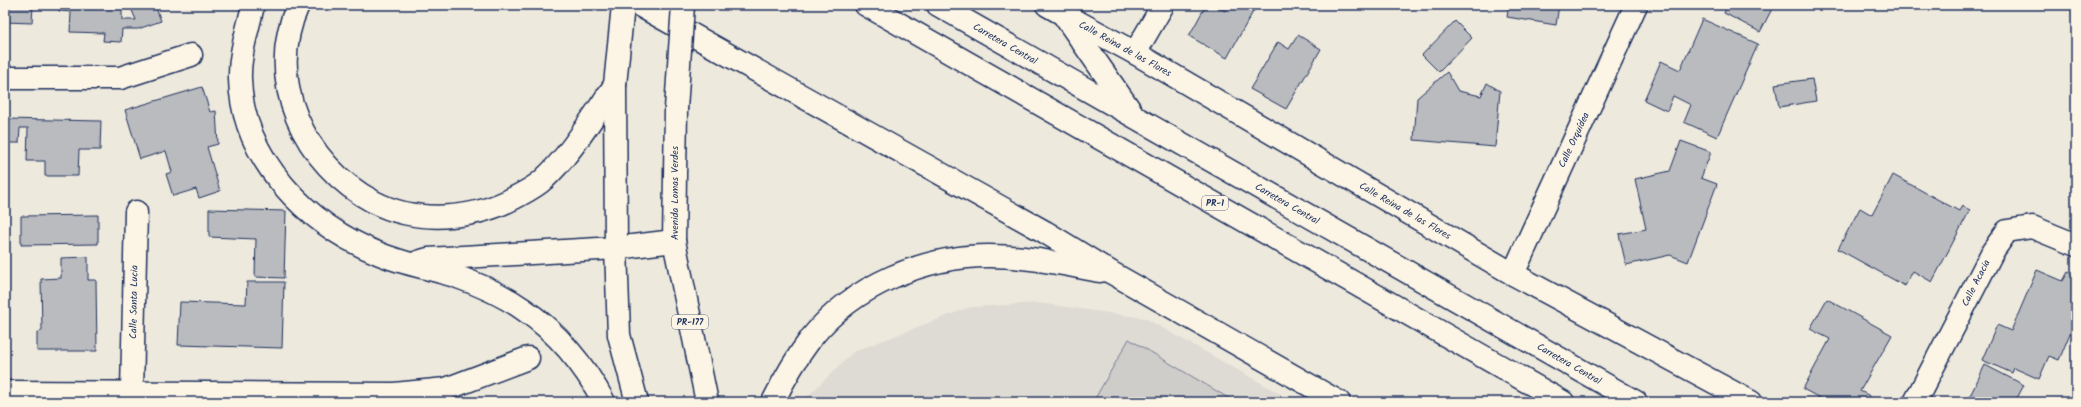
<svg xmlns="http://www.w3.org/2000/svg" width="2081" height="407" font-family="Kalam,sans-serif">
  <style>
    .built { fill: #dedbd4 }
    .green { fill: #cfcdca; stroke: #757e94 }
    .building { fill: #babbbe; stroke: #1b2f5e }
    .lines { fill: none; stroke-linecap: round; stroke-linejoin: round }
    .minor-casing { stroke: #1b2f5e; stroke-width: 25 }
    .major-casing { stroke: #1b2f5e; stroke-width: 25 }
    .highway-casing { stroke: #1b2f5e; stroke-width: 25 }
    .minor { stroke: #fcf5e5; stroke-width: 22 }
    .major { stroke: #fcf5e5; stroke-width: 22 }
    .highway { stroke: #fcf5e5; stroke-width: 22 }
    .major-bridge-casing { stroke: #1b2f5e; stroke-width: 25; stroke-linecap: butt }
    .major-bridge { stroke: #fcf5e5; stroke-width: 22 }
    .labels { text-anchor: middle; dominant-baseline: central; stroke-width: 3; stroke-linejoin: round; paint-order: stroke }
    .shield { fill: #fcf5e5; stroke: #5e6a86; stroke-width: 1 }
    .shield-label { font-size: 9px; font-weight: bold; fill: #1b2f5e }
    .street-label { font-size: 10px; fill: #1b2f5e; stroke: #fcf5e5 }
  </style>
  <rect width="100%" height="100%" fill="#eee9dd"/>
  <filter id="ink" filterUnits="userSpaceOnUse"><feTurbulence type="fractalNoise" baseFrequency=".025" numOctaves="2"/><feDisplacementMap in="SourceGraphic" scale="8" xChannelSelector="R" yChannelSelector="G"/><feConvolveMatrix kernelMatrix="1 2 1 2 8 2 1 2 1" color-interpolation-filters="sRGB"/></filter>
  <g filter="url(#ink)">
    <polygon class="built" points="1038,303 1145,318 1295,402 802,402 853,352 970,307"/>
    <polygon class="green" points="1129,339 1235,402 1093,402"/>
    <g class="building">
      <polygon points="5,5 33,5 32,23 5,22"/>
      <polygon points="59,5 122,5 122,20 136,20 131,8 138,5 155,5 161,21 138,29 122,29 121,42 103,41 104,33 70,32 71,12 59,11"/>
      <polygon points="1206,5 1214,5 1225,11 1228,5 1245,5 1254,10 1227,58 1189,36"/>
      <polygon points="1509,5 1559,5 1556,25 1507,17"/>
      <polygon points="1725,5 1774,5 1760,32 1724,13 1727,6"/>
      <polygon points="1702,19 1758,44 1717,137 1684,122 1691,105 1673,96 1667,111 1644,100 1661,61 1680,70"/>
      <polygon points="1455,21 1472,38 1439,72 1422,55"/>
      <polygon points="1298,35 1321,49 1286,109 1250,89 1278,42 1289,49"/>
      <polygon points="1447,72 1458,91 1481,96 1487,83 1500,91 1495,147 1414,140 1417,98"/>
      <polygon points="1812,79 1816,101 1779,107 1775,84"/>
      <polygon points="202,87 210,112 216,111 218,144 207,147 220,191 199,198 196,189 173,196 166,174 172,172 166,151 140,159 125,110"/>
      <polygon points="5,119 101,121 100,150 79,150 78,176 45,176 45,161 27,161 28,128 20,128 19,143 5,143"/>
      <polygon points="1681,141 1711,152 1701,178 1717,184 1688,262 1670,255 1626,265 1619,234 1646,229 1635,179 1670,171"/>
      <polygon points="1893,175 1959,211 1962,206 1970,210 1932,282 1913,271 1905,286 1838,249 1860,208 1872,215"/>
      <polygon points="209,209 286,211 284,278 255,277 256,239 209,237"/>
      <polygon points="98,215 98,244 21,245 21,216"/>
      <polygon points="88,257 88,280 96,280 97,351 37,351 37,332 42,331 41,279 61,278 61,258"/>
      <polygon points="2037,270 2063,281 2068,272 2076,276 2076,333 2071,331 2059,360 2049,356 2039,379 2014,368 2012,373 1982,360 1997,325 2011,331"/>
      <polygon points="247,282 284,282 282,348 178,345 180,302 246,304"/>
      <polygon points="1827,299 1892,335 1860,391 1870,396 1867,402 1827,402 1803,389 1830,339 1810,329"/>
      <polygon points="1985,365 2024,385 2015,402 1967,402"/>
    </g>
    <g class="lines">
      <defs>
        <g id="minor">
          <polyline points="1063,14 1135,53 1513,274 1751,402"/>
          <polyline points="1135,53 1163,5"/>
          <polyline points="5,78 120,78 191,55"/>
          <polyline points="1513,274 1636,5"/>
          <polyline points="5,392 394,394 446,389 528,358"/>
          <polyline points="132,392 136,212"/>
          <polyline points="1915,402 1993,251 2007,231 2032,227 2076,245"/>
        </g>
        <g id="major">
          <polyline points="623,5 615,85 616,248 619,335 637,402"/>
          <polyline points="676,109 674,241 707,402"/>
        </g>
        <g id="highway">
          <path d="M253,5c-5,25 -14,49 -13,74 2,81 69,147 140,175 24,10 50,14 75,22 23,8 48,19 68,33 34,23 62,57 81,93"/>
          <path d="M298,5c-34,75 6,160 76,197 42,22 99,18 140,-4 9,-5 22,-11 30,-19 28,-26 49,-63 71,-94"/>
          <polyline points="639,5 1045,232 1112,273 1339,402"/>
          <polyline points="866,5 1563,402"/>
          <polyline points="938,5 1636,402"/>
          <polyline points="1047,5 1063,14 1132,113"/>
          <polyline points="418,262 428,259 616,248 674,241"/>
          <path d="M773,402c11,-23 24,-45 39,-65 41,-51 112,-81 177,-81 38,0 74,8 111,15"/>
        </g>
      </defs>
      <use href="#minor" class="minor-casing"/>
      <use href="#major" class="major-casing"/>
      <use href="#highway" class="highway-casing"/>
      <use href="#minor" class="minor"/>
      <use href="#major" class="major"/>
      <use href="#highway" class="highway"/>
      <defs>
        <polyline id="major-bridge" points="676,109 683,5"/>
      </defs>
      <use href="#major-bridge" class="major-bridge-casing"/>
      <use href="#major-bridge" class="major-bridge"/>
    </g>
  </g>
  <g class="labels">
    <g class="shield">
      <rect x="1202" y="196" width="26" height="14" rx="3"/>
      <rect x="672" y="315" width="36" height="14" rx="3"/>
    </g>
    <g class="shield-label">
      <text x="1215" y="203">PR-1</text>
      <text x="690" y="322">PR-177</text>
    </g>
    <g class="street-label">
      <text transform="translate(1005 44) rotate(30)">Carretera Central</text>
      <text transform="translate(1125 49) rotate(29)">Calle Reina de las Flores</text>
      <text transform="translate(1574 140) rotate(-65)">Calle Orquídea</text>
      <text transform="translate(675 193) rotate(-90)">Avenida Lomas Verdes</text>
      <text transform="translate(1287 204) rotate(30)">Carretera Central</text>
      <text transform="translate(1405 211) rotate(30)">Calle Reina de las Flores</text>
      <text transform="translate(1976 283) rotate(-63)">Calle Acacia</text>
      <text transform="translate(134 302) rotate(-89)">Calle Santa Lucia</text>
      <text transform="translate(1569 364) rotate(30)">Carretera Central</text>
    </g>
  </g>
  <rect width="2081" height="407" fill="none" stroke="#fcf5e5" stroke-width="20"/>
  <rect x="10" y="10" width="2061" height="387" fill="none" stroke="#1b2f5e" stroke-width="1.5" filter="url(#ink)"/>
</svg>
